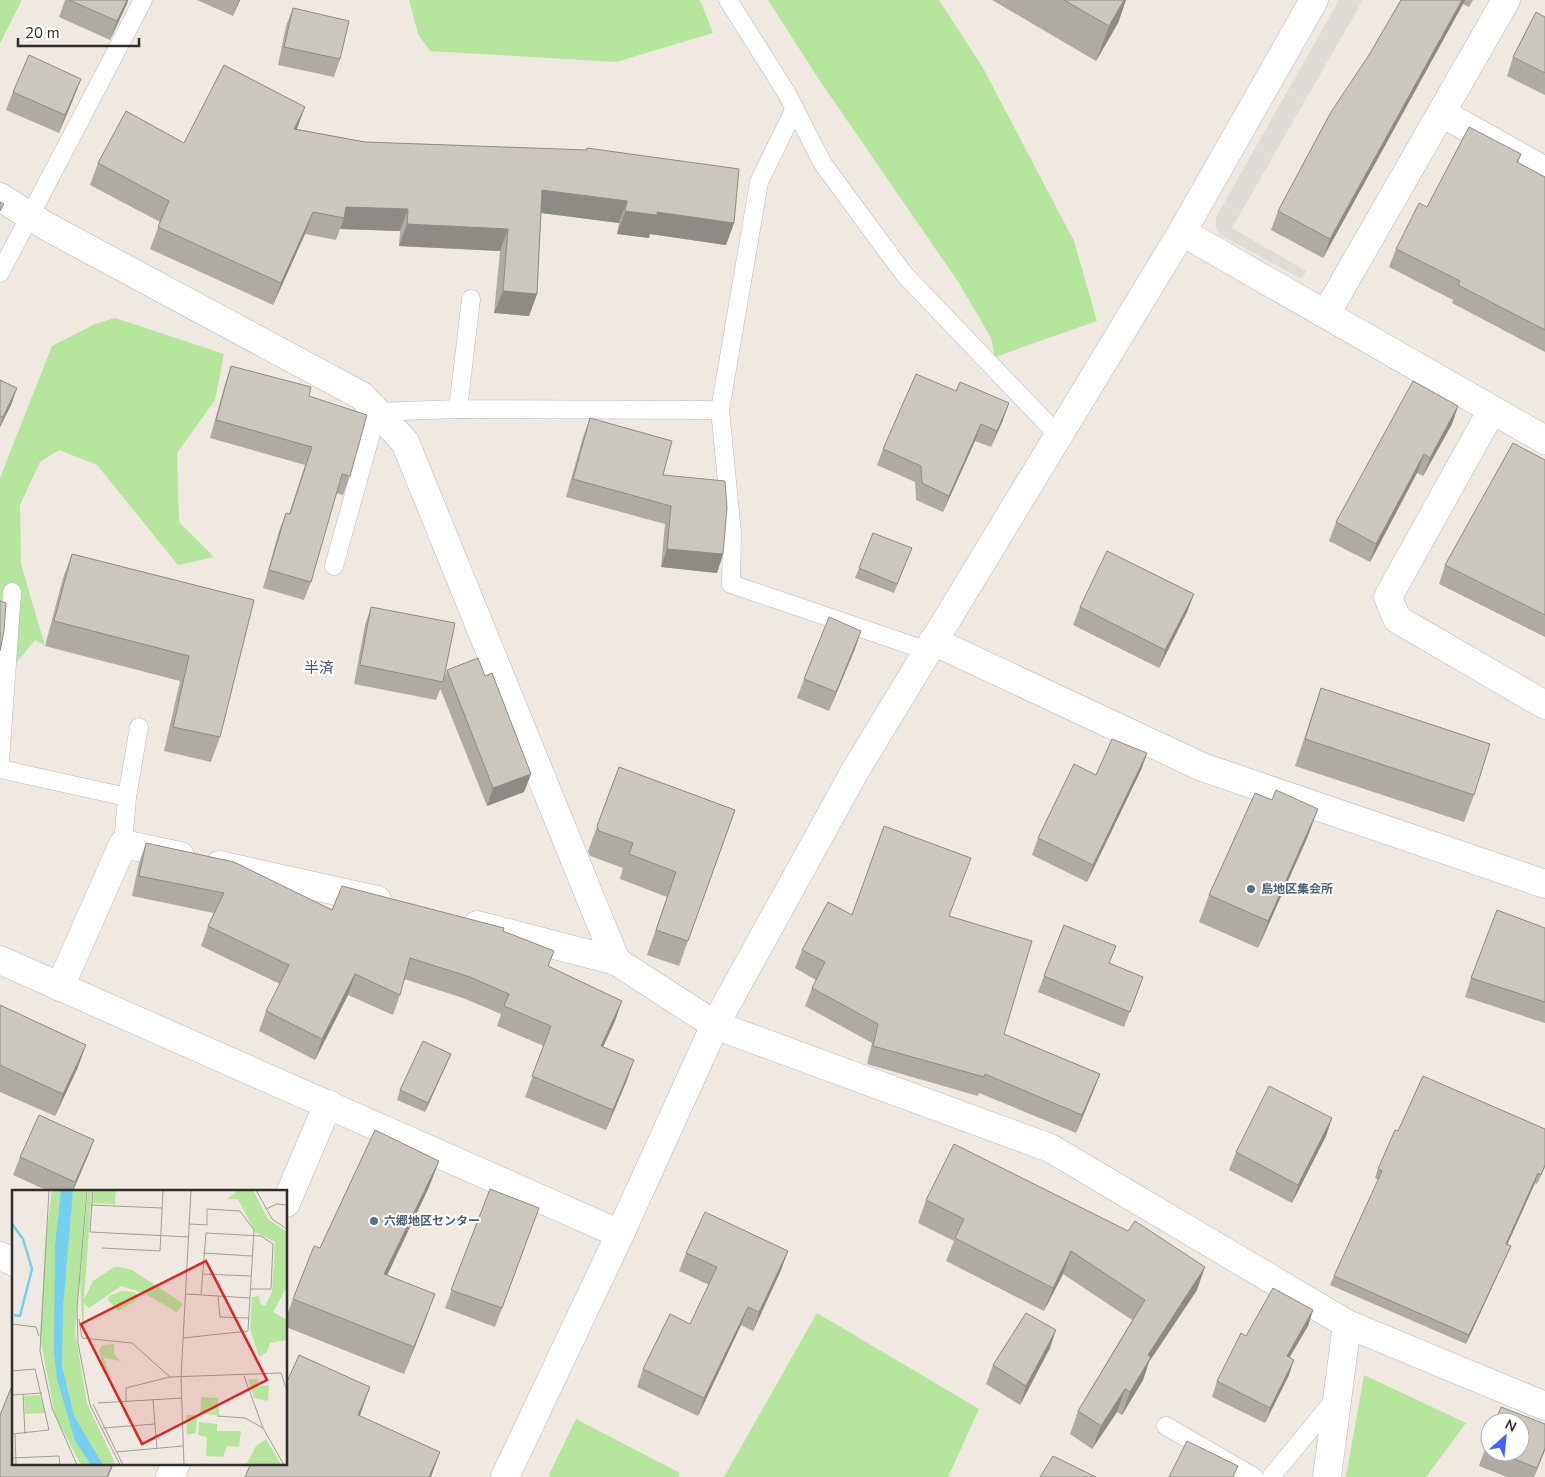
<svg xmlns="http://www.w3.org/2000/svg" width="1545" height="1477" font-family="'Nunito Sans','Noto Sans JP',sans-serif">
  <style>
    .green { fill: #b6e59e }
    .plaza { fill: #dfdcd8 }
    .lines { fill: none; stroke-linecap: round; stroke-linejoin: round }
    .lane-casing { stroke: #b4b7c1; stroke-width: 19 }
    .street-casing { stroke: #b4b7c1; stroke-width: 29 }
    .secondary-casing { stroke: #b4b7c1; stroke-width: 29 }
    .lane { stroke: #fff; stroke-width: 18 }
    .street { stroke: #fff; stroke-width: 28 }
    .secondary { stroke: #fff; stroke-width: 28 }
    .wall { fill: #afaba4 }
    .shaded-wall { fill: #8e8b86 }
    .building { fill: #cbc7bf; stroke: #8e8b86 }
    .service-dot { fill: #5c6f8a; stroke: #fff; stroke-width: 2 }
    .labels { text-anchor: middle; dominant-baseline: central; stroke-width: 4; stroke-linejoin: round; paint-order: stroke }
    .service-label { font-size: 12px; font-weight: bold; fill: #4e5e75; stroke: #fff; text-anchor: start }
    .quarter-label { font-size: 15px; fill: #4d5680; stroke: #fff }
    .inset-river { fill: none; stroke: #75cff0; stroke-width: 2.5 }
    .inset-road { fill: none; stroke: #a29e99; stroke-width: 1 }
    .view { fill: #d62828; fill-opacity: 0.15; stroke: #d62828; stroke-width: 2.5 }
    .inset-edge { fill: none; stroke: #2e2e2e; stroke-width: 2.5 }
  </style>
  <rect width="100%" height="100%" fill="#efe9e1"/>
  <g class="green">
    <polygon points="0,0 22,0 0,43"/>
    <polygon points="409,0 700,0 713,33 616,62 430,51 418,34"/>
    <polygon points="768,0 939,0 983,68 1074,241 1097,321 995,357 991,338 959,283 820,81"/>
    <polygon points="115,318 224,354 215,400 177,453 179,522 214,557 178,565 97,465 59,450 40,462 20,505 21,564 45,646 35,640 16,663 0,617 0,478 52,346 95,324"/>
    <polygon points="817,1313 979,1409 948,1477 724,1477"/>
    <polygon points="1364,1375 1466,1423 1426,1477 1346,1477"/>
    <polygon points="576,1419 680,1473 678,1477 548,1477"/>
  </g>
  <polygon class="plaza" points="1339,0 1363,0 1232,228 1306,271 1302,279 1220,235 1216,227 1216,217"/>
  <g class="lines">
    <defs>
      <g id="lane">
        <polyline points="728,0 786,92 823,164 904,274 1058,435"/>
        <polyline points="0,273 143,0"/>
        <polyline points="471,299 458,409 720,410 732,533 731,584 928,651"/>
        <polyline points="720,410 759,182 795,108"/>
        <polyline points="334,566 377,412 458,409"/>
        <polyline points="0,761 12,592"/>
        <polyline points="0,769 127,797 123,844"/>
        <polyline points="127,797 139,727"/>
        <polyline points="1166,1426 1254,1477"/>
        <polyline points="1271,1477 1336,1398"/>
      </g>
      <g id="street">
        <polyline points="1442,113 1545,171"/>
        <polyline points="0,197 46,226 362,396 405,442 616,961"/>
        <polyline points="1182,232 1545,440"/>
        <polyline points="1326,314 1506,0"/>
        <polyline points="1492,410 1388,597 1397,619 1545,705"/>
        <polyline points="933,641 1202,767 1545,884"/>
        <polyline points="219,865 377,900"/>
        <polyline points="477,925 616,961 715,1025 1050,1148 1347,1324 1545,1406"/>
        <polyline points="0,960 620,1234"/>
        <polyline points="60,987 123,844 180,856"/>
        <polyline points="286,1203 328,1104"/>
        <polyline points="0,1256 14,1262"/>
        <polyline points="170,1477 176,1463"/>
        <polyline points="1327,1477 1347,1324"/>
      </g>
      <polyline id="secondary" points="505,1477 620,1234 715,1025 855,771 1182,232 1314,0"/>
    </defs>
    <use href="#lane" class="lane-casing"/>
    <use href="#street" class="street-casing"/>
    <use href="#secondary" class="secondary-casing"/>
    <use href="#lane" class="lane"/>
    <use href="#street" class="street"/>
    <use href="#secondary" class="secondary"/>
  </g>
  <g class="wall">
    <polygon points="65,0 128,0 110,40 59,17"/>
    <polygon points="197,0 240,0 233,16"/>
    <polygon points="992,0 1126,0 1118,23 1096,61"/>
    <polygon points="1401,0 1473,0 1469,7 1463,4 1323,258 1271,230 1278,211"/>
    <polygon points="293,8 340,59 334,77 278,65 286,26"/>
    <polygon points="1545,17 1545,95 1507,76 1513,57"/>
    <polygon points="81,79 74,97 59,133 6,110 13,92"/>
    <polygon points="297,129 365,142 586,150 587,148 734,223 726,245 650,234 649,238 617,234 619,223 541,213 537,294 529,316 494,313 500,251 399,246 400,231 340,229 336,240 305,234 273,305 150,249 160,222 90,185 98,163 184,143"/>
    <polygon points="1521,154 1518,163 1545,177 1545,352 1452,303 1453,300 1389,267 1396,249 1427,207"/>
    <polygon points="231,366 309,396 350,476 343,495 336,493 311,582 304,600 263,588 279,531 286,513 289,514 305,465 210,438 225,384"/>
    <polygon points="916,374 1003,420 991,447 975,441 943,512 916,500 915,482 877,465 883,449"/>
    <polygon points="0,380 17,388 11,405 0,427"/>
    <polygon points="1458,406 1452,424 1423,476 1417,473 1370,562 1329,541 1336,522"/>
    <polygon points="590,418 663,475 723,554 717,573 661,567 665,524 566,497 583,437"/>
    <polygon points="1545,460 1545,637 1439,584 1445,565"/>
    <polygon points="912,548 894,593 855,578 859,568"/>
    <polygon points="72,554 254,600 220,737 211,762 164,751 180,681 45,646 63,578"/>
    <polygon points="1194,594 1187,612 1159,668 1073,625 1080,607"/>
    <polygon points="371,607 443,682 436,700 354,684 365,625"/>
    <polygon points="861,631 829,711 797,698 804,679"/>
    <polygon points="447,670 485,676 531,774 524,792 487,806 440,688"/>
    <polygon points="1321,688 1474,795 1464,822 1295,766"/>
    <polygon points="1147,754 1141,770 1087,882 1032,855 1038,838 1096,775"/>
    <polygon points="619,767 735,810 679,966 647,955 667,897 620,879 623,868 590,856 588,851"/>
    <polygon points="1308,836 1258,948 1199,922 1209,895"/>
    <polygon points="146,843 332,910 503,931 615,1021 603,1047 627,1080 606,1130 525,1097 544,1046 497,1026 501,1014 463,998 404,979 400,995 393,1015 348,995 315,1060 259,1031 266,1011 280,984 201,946 208,926 214,913 132,896 139,863"/>
    <polygon points="852,915 950,916 1004,1034 1100,1074 1093,1092 1076,1133 979,1093 978,1096 867,1064 872,1043 805,1006 812,988 816,980 795,968 802,950"/>
    <polygon points="1545,928 1545,1023 1465,997 1471,978"/>
    <polygon points="1109,963 1143,977 1124,1027 1038,992 1044,976"/>
    <polygon points="0,1005 78,1067 55,1116 0,1092"/>
    <polygon points="451,1054 447,1063 425,1112 397,1100 400,1090"/>
    <polygon points="1332,1118 1326,1136 1292,1203 1229,1170 1236,1152"/>
    <polygon points="1545,1129 1545,1167 1537,1184 1535,1183 1507,1245 1511,1246 1507,1255 1466,1344 1330,1285 1334,1276 1378,1180 1375,1178 1378,1169 1398,1131"/>
    <polygon points="94,1140 87,1158 73,1191 48,1191 13,1175 20,1157"/>
    <polygon points="439,1161 429,1187 387,1275 425,1321 404,1374 286,1327 286,1317 293,1299 320,1248"/>
    <polygon points="490,1189 539,1208 495,1327 445,1308"/>
    <polygon points="926,1200 1197,1290 1149,1362 1143,1380 1122,1415 1117,1412 1092,1449 1070,1434 1078,1411 1132,1320 1063,1274 1044,1311 946,1261 954,1241 918,1223"/>
    <polygon points="788,1251 781,1270 753,1331 741,1325 698,1416 637,1387 643,1369 690,1324 709,1285 679,1271 686,1253"/>
    <polygon points="1313,1310 1308,1326 1290,1357 1289,1375 1265,1423 1212,1397 1217,1381 1246,1336"/>
    <polygon points="1050,1348 1020,1405 986,1384 993,1365"/>
    <polygon points="1490,1435 1490,1452 1520,1452 1545,1450 1534,1477 1507,1477 1479,1466"/>
  </g>
  <g class="shaded-wall">
    <polygon points="127,0 128,0 127,4 110,40 117,21"/>
    <polygon points="239,0 240,0 233,16"/>
    <polygon points="1124,0 1126,0 1118,23 1096,61 1109,26"/>
    <polygon points="1462,0 1465,0 1463,4 1323,258 1330,239"/>
    <polygon points="81,79 74,97 59,133 65,115"/>
    <polygon points="305,107 297,129 286,151 294,129"/>
    <polygon points="542,190 627,201 619,223 534,212"/>
    <polygon points="346,207 408,209 400,231 340,229 344,218"/>
    <polygon points="625,211 657,212 734,223 726,245 650,234 649,238 617,234"/>
    <polygon points="313,212 305,234 273,305 281,283"/>
    <polygon points="407,224 508,229 500,251 399,246"/>
    <polygon points="503,291 537,294 529,316 494,313"/>
    <polygon points="17,388 11,405 0,427 0,425 3,417"/>
    <polygon points="1009,403 1003,420 991,447 997,431"/>
    <polygon points="1458,406 1452,424 1423,476 1430,458"/>
    <polygon points="981,424 975,441 943,512 949,496"/>
    <polygon points="1424,454 1417,473 1370,562 1376,544"/>
    <polygon points="667,549 723,554 717,573 661,567"/>
    <polygon points="1194,594 1187,612 1159,668 1165,650"/>
    <polygon points="861,631 855,649 829,711 836,692"/>
    <polygon points="1147,753 1141,770 1087,882 1093,865"/>
    <polygon points="531,774 524,792 487,806 493,788"/>
    <polygon points="1318,809 1308,836 1258,948 1268,921"/>
    <polygon points="355,974 348,995 315,1060 322,1039"/>
    <polygon points="622,1001 615,1021 594,1066 601,1046"/>
    <polygon points="86,1045 78,1067 55,1116 63,1094"/>
    <polygon points="451,1054 447,1063 425,1112 428,1103"/>
    <polygon points="634,1060 627,1080 606,1130 613,1110"/>
    <polygon points="1100,1074 1093,1092 1076,1133 1082,1115"/>
    <polygon points="1332,1118 1326,1136 1292,1203 1298,1185"/>
    <polygon points="94,1140 87,1158 73,1191 72,1191"/>
    <polygon points="439,1161 429,1187 375,1301 384,1274"/>
    <polygon points="1538,1173 1535,1183 1503,1254 1506,1244"/>
    <polygon points="1511,1246 1507,1255 1466,1344 1469,1335"/>
    <polygon points="788,1251 781,1270 753,1331 759,1312"/>
    <polygon points="1071,1251 1063,1274 1044,1311 1053,1288"/>
    <polygon points="1205,1267 1197,1290 1149,1362 1143,1380 1122,1415 1130,1392 1148,1355"/>
    <polygon points="435,1294 425,1321 404,1374 414,1347"/>
    <polygon points="748,1307 741,1325 698,1416 704,1398"/>
    <polygon points="1313,1310 1308,1326 1281,1371 1287,1356"/>
    <polygon points="1056,1330 1050,1348 1020,1405 1026,1386"/>
    <polygon points="1294,1360 1289,1375 1265,1423 1270,1408"/>
    <polygon points="370,1387 358,1421 358,1415"/>
    <polygon points="1125,1389 1117,1412 1092,1449 1101,1426"/>
    <polygon points="1545,1448 1545,1450 1534,1477"/>
    <polygon points="440,1452 431,1477 429,1477"/>
    <polygon points="113,1463 114,1463 108,1477 107,1477"/>
  </g>
  <g class="building">
    <polygon points="69,0 127,0 117,21"/>
    <polygon points="1064,0 1124,0 1109,26"/>
    <polygon points="1401,0 1462,0 1330,239 1278,211 1331,112 1369,55"/>
    <polygon points="293,8 349,21 340,59 284,47"/>
    <polygon points="1536,12 1545,17 1545,73 1513,57"/>
    <polygon points="29,55 81,79 65,115 13,92"/>
    <polygon points="224,65 305,107 294,129 365,142 587,150 587,148 739,169 734,223 657,212 657,215 625,211 627,201 542,190 537,294 503,291 508,229 407,224 408,209 346,207 344,218 313,212 281,283 158,227 169,201 98,163 126,111 184,143"/>
    <polygon points="1469,127 1521,154 1517,162 1545,177 1545,330 1458,285 1460,281 1396,249 1419,203 1427,207"/>
    <polygon points="0,202 4,204 0,211"/>
    <polygon points="231,366 311,387 309,396 367,415 350,476 342,474 311,582 269,570 286,513 290,514 312,447 216,420"/>
    <polygon points="916,374 956,391 960,382 1009,403 997,431 981,424 949,496 922,483 921,466 883,449"/>
    <polygon points="0,380 17,388 3,417 0,416"/>
    <polygon points="1413,381 1458,406 1430,458 1424,454 1376,544 1336,522"/>
    <polygon points="590,418 672,441 663,475 725,481 727,508 723,554 667,549 671,506 573,479"/>
    <polygon points="1513,443 1545,460 1545,615 1445,565"/>
    <polygon points="873,533 912,548 897,584 859,568"/>
    <polygon points="1107,551 1194,594 1165,650 1080,607"/>
    <polygon points="72,554 254,600 220,737 173,727 189,656 54,621"/>
    <polygon points="0,601 6,603 4,631 0,651"/>
    <polygon points="371,607 455,623 443,682 360,665"/>
    <polygon points="829,617 861,631 836,692 804,679"/>
    <polygon points="478,658 485,676 492,673 531,774 493,788 447,670"/>
    <polygon points="1321,688 1490,744 1474,795 1305,739"/>
    <polygon points="1112,739 1147,753 1093,865 1038,838 1074,764 1096,775"/>
    <polygon points="619,767 735,810 688,941 656,930 676,872 629,854 633,843 599,831 597,826"/>
    <polygon points="1276,790 1318,809 1268,921 1209,895 1255,793 1272,800"/>
    <polygon points="884,826 971,858 949,916 1032,941 1004,1034 1100,1074 1082,1115 985,1074 984,1077 873,1046 878,1024 812,988 825,962 802,950 828,902 852,915"/>
    <polygon points="146,843 234,862 332,910 342,886 504,928 503,931 554,951 548,966 622,1001 601,1046 634,1060 613,1110 532,1076 551,1026 504,1006 509,994 470,977 410,958 400,995 355,974 322,1039 266,1011 289,965 208,926 224,893 139,876"/>
    <polygon points="1497,910 1545,928 1545,1002 1471,978"/>
    <polygon points="1064,925 1116,946 1109,963 1143,977 1130,1012 1044,976"/>
    <polygon points="0,1005 86,1045 63,1094 0,1065"/>
    <polygon points="423,1041 451,1054 428,1103 400,1090"/>
    <polygon points="1423,1076 1545,1129 1545,1165 1541,1175 1538,1173 1506,1244 1511,1246 1469,1335 1334,1276 1382,1171 1378,1169 1395,1130 1398,1131"/>
    <polygon points="1269,1086 1332,1118 1298,1185 1236,1152"/>
    <polygon points="39,1115 94,1140 75,1182 20,1157"/>
    <polygon points="375,1130 439,1161 384,1274 435,1294 414,1347 293,1299 314,1246 320,1248"/>
    <polygon points="954,1144 1128,1231 1135,1221 1205,1267 1148,1355 1151,1357 1130,1392 1125,1389 1101,1426 1078,1411 1145,1300 1071,1251 1053,1288 955,1238 964,1219 926,1200"/>
    <polygon points="490,1189 539,1208 502,1308 451,1290"/>
    <polygon points="705,1212 788,1251 759,1312 748,1307 704,1398 643,1369 670,1314 690,1324 717,1267 686,1253"/>
    <polygon points="1273,1288 1313,1310 1287,1356 1294,1360 1270,1408 1217,1381 1241,1333 1246,1336"/>
    <polygon points="1026,1313 1056,1330 1026,1386 993,1365"/>
    <polygon points="299,1355 370,1387 358,1415 440,1452 429,1477 245,1477 251,1463 286,1463 286,1384"/>
    <polygon points="11,1388 14,1389 14,1463 113,1463 107,1477 0,1477 0,1415"/>
    <polygon points="1501,1407 1545,1424 1545,1448 1537,1468 1497,1452 1520,1452 1520,1422 1495,1422"/>
    <polygon points="1490,1435 1490,1449 1485,1447"/>
    <polygon points="1187,1441 1238,1466 1233,1477 1169,1477"/>
    <polygon points="1053,1456 1096,1477 1040,1477"/>
  </g>
  <g class="service-dot">
    <circle cx="1251" cy="889" r="5"/>
    <circle cx="374" cy="1221" r="5"/>
  </g>
  <g class="labels">
    <g class="service-label">
      <text x="1261" y="889">島地区集会所</text>
      <text x="384" y="1221">六郷地区センター</text>
    </g>
    <g class="quarter-label">
      <text x="319" y="668">半済</text>
    </g>
  </g>
  <g transform="translate(12 1190)">
    <rect width="275" height="275" fill="#efe9e1"/>
    <path d="M40,0h34l-11,142 12,71 29,62h-35l-26,-49 -15,-79 5,-93zM76,0h4l-8,109 9,-18 21,-14h6l12,3 46,30 5,5 -7,7 -32,-19 -23,-7 -32,22 -5,-5 -1,33 -3,-57zM82,0h22l-1,14 -22,-1zM227,0h14l15,29 19,13v55l-14,25 14,8v20l-17,3 -3,9 -8,5 -9,-28 2,-32 7,-1 1,8 5,2 7,-14 3,-50 -20,-10 -17,-33h-11zM110,101l12,1 6,6 -22,13 -10,-11 1,-4zM102,154v10l7,7 -17,-3 6,19 -7,-6 -4,-21 4,-5zM236,189h10l-1,7 12,-1 -1,16 -14,-3zM28,205l6,18 -21,1 -1,-18zM189,207l17,1 1,17 -19,-1zM174,225h11l-1,18 -9,2zM187,232l18,2v7h24l-2,16 -12,-1 -4,11 -17,-1 1,-19 -9,-2zM254,249l15,25 -35,1 10,-19z" fill="#b6e59e"/>
    <path d="M49,0h12l-10,118 -1,58 12,50 29,49h-12l-16,-24 -18,-62 -3,-29 1,-104z" fill="#75cff0"/>
    <path class="inset-river" d="M0,34l11,15 9,30 -12,47 -6,-1"/>
    <path class="inset-road" d="M37,0l-9,161 12,57 25,57M75,0l-10,119 1,34 12,62 30,60M81,0l-3,42 99,5M244,0l16,29 15,10M79,15l71,3M254,19l11,-5 10,1M90,58l58,3 3,-61M191,63l49,3M190,84l49,2M0,97v26M174,104l64,4M189,105l5,-62 55,3 12,8 -2,45h-20M206,106l2,21 29,1M67,129l3,19 50,5 38,34M0,134l24,3 3,9M171,148l65,-7 6,-101 -14,-19 -33,-2v16l-18,-1M0,181l23,-2 14,61 -37,4M232,186l19,52 21,37M11,204l2,40M0,205l30,-2M141,210l4,49M114,212v-14l44,-11 111,-4 6,18M86,213l84,-5M81,214l30,61M205,226l28,2 18,10M91,238l52,-4M3,244l1,31M104,262l67,-6M0,268l47,-2 1,9M172,275l-3,-87 10,-188"/>
    <path class="view" d="M194,71l61,119 -125,64 -61,-120z"/>
    <rect width="275" height="275" class="inset-edge"/>
  </g>
  <g transform="translate(1505 1437) rotate(27)"><circle r="24" fill="#ffffff" stroke="#ababab"/>
  <path d="M0-4L9 19L0 12L-9 19Z" fill="#4264fb"/>
  <text y="-8" font-size="14" font-weight="bold" text-anchor="middle" fill="#2e2e2e">N</text>
  </g>
  <path d="M18 38v8h121v-8" fill="none" stroke="#2e2e2e" stroke-width="2.5"/>
  <text x="25" y="38" font-size="15" fill="#2e2e2e" stroke="#ffffff" stroke-width="4" paint-order="stroke">20 m</text>
</svg>
